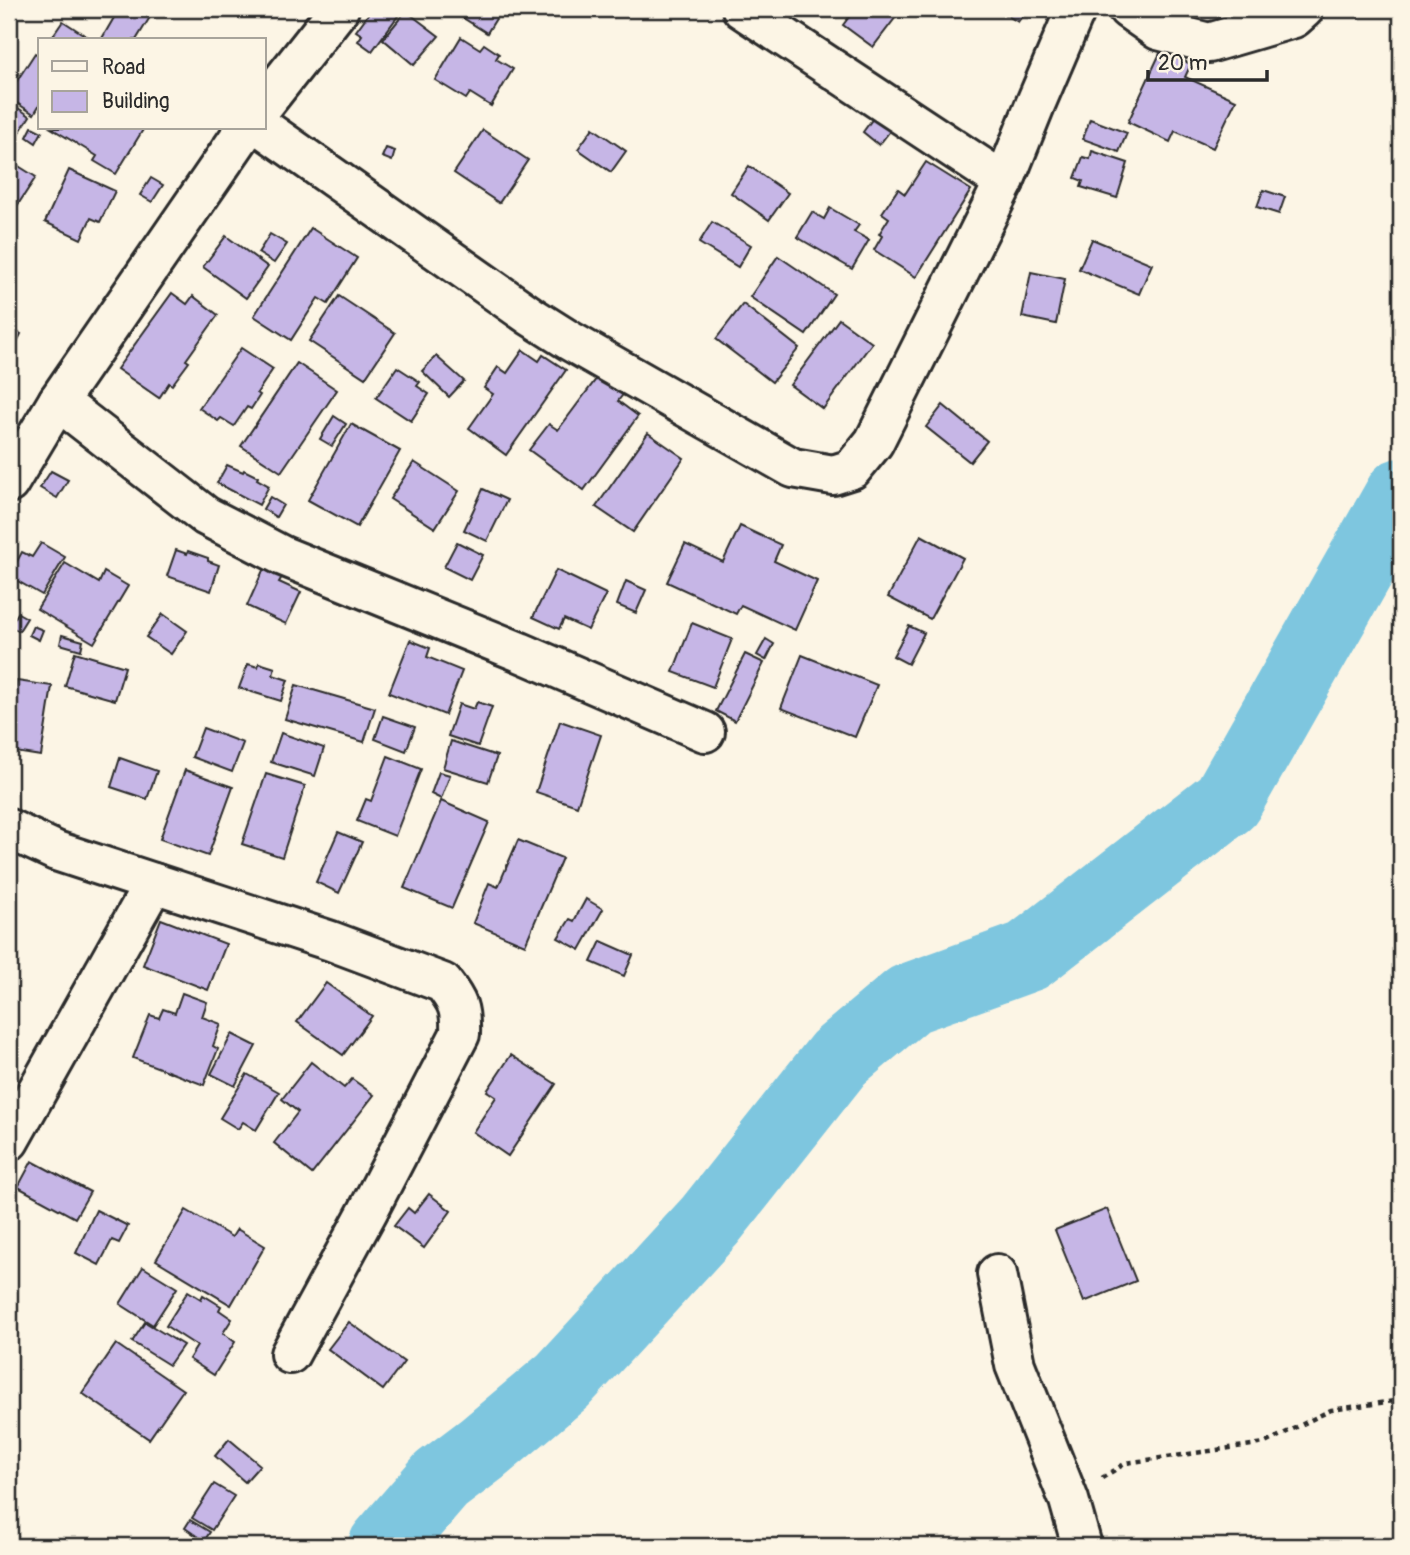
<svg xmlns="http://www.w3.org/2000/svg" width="1410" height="1555" font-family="Pangolin,sans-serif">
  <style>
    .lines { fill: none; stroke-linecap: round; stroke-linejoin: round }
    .river { stroke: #7ec6df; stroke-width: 72 }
    .building { fill: #c6b6e6; stroke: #2b2b2b; stroke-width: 2 }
    .street-casing { stroke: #2b2b2b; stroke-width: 44 }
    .path { stroke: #2b2b2b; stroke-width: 4.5; stroke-dasharray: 5 5; stroke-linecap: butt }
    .street { stroke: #fcf5e5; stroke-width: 38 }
  </style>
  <rect width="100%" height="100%" fill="#fcf5e5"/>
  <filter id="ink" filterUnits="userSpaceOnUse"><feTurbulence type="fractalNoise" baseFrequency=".0143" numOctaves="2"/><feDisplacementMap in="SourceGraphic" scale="14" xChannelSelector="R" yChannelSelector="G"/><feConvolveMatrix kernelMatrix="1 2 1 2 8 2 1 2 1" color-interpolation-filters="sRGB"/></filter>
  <g filter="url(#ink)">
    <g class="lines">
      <polyline class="river" points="384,1546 441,1480 482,1449 563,1381 710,1221 839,1058 909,999 1028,956 1227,801 1401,494"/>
    </g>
    <g class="building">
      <polygon points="119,9 155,9 136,40 101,40"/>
      <polygon points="372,9 403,9 372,51 358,41 362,35 356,31"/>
      <polygon points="449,9 502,9 487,33"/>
      <polygon points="855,9 902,9 873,47 843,25"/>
      <polygon points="996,9 1027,9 1018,22"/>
      <polygon points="406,11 439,36 414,65 383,39"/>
      <polygon points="63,21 86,36 84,40 50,40"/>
      <polygon points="461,37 480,49 484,44 499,54 496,59 513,69 491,106 470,93 466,99 435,80"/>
      <polygon points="1161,51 1191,64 1185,77 1236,100 1213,148 1175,131 1170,142 1128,122"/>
      <polygon points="35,53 40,56 40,104 34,114 9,98 9,93"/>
      <polygon points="9,102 30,116 19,133 9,131"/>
      <polygon points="876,114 893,127 879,145 863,132"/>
      <polygon points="1090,119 1127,133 1119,152 1083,139"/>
      <polygon points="32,127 42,132 36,143 27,137"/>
      <polygon points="51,128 144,128 116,174 94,161 97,156"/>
      <polygon points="593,128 626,151 611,172 578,149"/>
      <polygon points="483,130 528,160 499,203 454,173"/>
      <polygon points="386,148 395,151 392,161 382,157"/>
      <polygon points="1092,151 1128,163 1117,198 1081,187 1083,181 1075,178 1083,157 1090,159"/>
      <polygon points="9,160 36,177 13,212 9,209"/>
      <polygon points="926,162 971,190 916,277 874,250 882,236 879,234 889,218 882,213 898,189 905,194"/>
      <polygon points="749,166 788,193 769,220 731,193"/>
      <polygon points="69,170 115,191 100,222 91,218 81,239 45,222"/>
      <polygon points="151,178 163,185 152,202 140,195"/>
      <polygon points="1263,190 1285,197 1279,214 1257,207"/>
      <polygon points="830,208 859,225 854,232 869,240 852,269 797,237 812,212 824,219"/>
      <polygon points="712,222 751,245 738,267 699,243"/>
      <polygon points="311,228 357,258 328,304 318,298 291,340 254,316"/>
      <polygon points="270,234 287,244 274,263 258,253"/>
      <polygon points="226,236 268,267 246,298 203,267"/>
      <polygon points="1092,239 1152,264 1139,294 1079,269"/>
      <polygon points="778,256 834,294 806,335 750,297"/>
      <polygon points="1031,272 1065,279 1056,324 1022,317"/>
      <polygon points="172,293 187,304 193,296 218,315 186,360 189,362 172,385 169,383 159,398 117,369"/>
      <polygon points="339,296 395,333 365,378 309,341"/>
      <polygon points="743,304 799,348 772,382 716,339"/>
      <polygon points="839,319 872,343 823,409 790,385"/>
      <polygon points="9,322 15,325 12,329 21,334 9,358"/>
      <polygon points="241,348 273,369 257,393 260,395 251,409 247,407 234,426 221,418 218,421 199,408"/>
      <polygon points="523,350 539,361 543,355 566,370 506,455 469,428 493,394 484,388 498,367 507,373"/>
      <polygon points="436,356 464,381 449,397 422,371"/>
      <polygon points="297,363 337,390 281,472 241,446"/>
      <polygon points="397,367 420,382 417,386 429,394 411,421 376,398"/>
      <polygon points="600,374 625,392 618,401 638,416 584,490 529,450 549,424 558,430"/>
      <polygon points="943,405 987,441 970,462 926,427"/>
      <polygon points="334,416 346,424 332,446 320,439"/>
      <polygon points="351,424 400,451 357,527 308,500"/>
      <polygon points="648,433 684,458 633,532 596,507"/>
      <polygon points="414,462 459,491 435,528 390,499"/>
      <polygon points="227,465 243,472 244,470 258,477 257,479 269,486 259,505 217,483"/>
      <polygon points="51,471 68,480 57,498 40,488"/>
      <polygon points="483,489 507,500 487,541 464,530"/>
      <polygon points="270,497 283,505 276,517 263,509"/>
      <polygon points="740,526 781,545 774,561 817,581 795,630 741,605 736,614 667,582 685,544 723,562"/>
      <polygon points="921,535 963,558 930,619 888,597"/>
      <polygon points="457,542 483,555 470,580 444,567"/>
      <polygon points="41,543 65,557 42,595 9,576 22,552 32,557"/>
      <polygon points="176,550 187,554 188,551 208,558 208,561 219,565 211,591 167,576"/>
      <polygon points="65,563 99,583 104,572 128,586 94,643 37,609"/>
      <polygon points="264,568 282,577 279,582 301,592 286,624 247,606"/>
      <polygon points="556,570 606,594 588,630 564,619 559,629 533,617"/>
      <polygon points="626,581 646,590 636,613 617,605"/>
      <polygon points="18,613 27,618 19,631 10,626"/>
      <polygon points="163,614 187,631 171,654 146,637"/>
      <polygon points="692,623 732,639 713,687 673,672"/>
      <polygon points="33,626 43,630 39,640 29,635"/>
      <polygon points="909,626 924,633 908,664 893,656"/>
      <polygon points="62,635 83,641 81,650 60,644"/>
      <polygon points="766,639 774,644 766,660 757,655"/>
      <polygon points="410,640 430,648 427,657 462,671 445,715 389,693"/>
      <polygon points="75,652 125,667 115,700 65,686"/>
      <polygon points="745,654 764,663 735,721 716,711"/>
      <polygon points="802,655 877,685 855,737 781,708"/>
      <polygon points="259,663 275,668 273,675 288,680 281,701 239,688 248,664 258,667"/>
      <polygon points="17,681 52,686 41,756 9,751 9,691 15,691"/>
      <polygon points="296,685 375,708 364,742 285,719"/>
      <polygon points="477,702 492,707 478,746 448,736 459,704 474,709"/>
      <polygon points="383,716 415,727 406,751 375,739"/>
      <polygon points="560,721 601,735 577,806 536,792"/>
      <polygon points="203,728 243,743 232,772 192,757"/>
      <polygon points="281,733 324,748 315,776 271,762"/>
      <polygon points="451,741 497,756 488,782 443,768"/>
      <polygon points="388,756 421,769 395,836 357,821 366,799 371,801"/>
      <polygon points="120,758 157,771 147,799 111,787"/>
      <polygon points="185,770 233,787 208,856 160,839"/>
      <polygon points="439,772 450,775 441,799 431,794"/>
      <polygon points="266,774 305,786 282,857 242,844"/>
      <polygon points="441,801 489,822 452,908 404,888"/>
      <polygon points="338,832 362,842 339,893 316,882"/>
      <polygon points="518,840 562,858 525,945 473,923 489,883 498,887"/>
      <polygon points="586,899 603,909 580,950 558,938 570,919 574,921"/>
      <polygon points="161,919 226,944 208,990 143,965"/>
      <polygon points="601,941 633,955 624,976 591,962"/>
      <polygon points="326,983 372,1016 343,1055 297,1022"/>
      <polygon points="182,993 207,1002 202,1017 221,1024 213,1046 218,1049 204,1085 133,1058 150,1015 159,1018 163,1009 175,1013"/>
      <polygon points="232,1034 256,1046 235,1086 211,1074"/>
      <polygon points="511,1055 556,1084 508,1156 473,1132 496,1097 487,1091"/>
      <polygon points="311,1062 344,1088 352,1079 374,1095 312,1174 274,1143 298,1112 282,1099"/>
      <polygon points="247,1074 279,1092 256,1130 243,1122 238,1129 220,1118"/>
      <polygon points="32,1161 90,1192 75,1218 18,1187"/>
      <polygon points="429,1194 451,1211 424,1248 394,1226 408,1208 414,1213"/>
      <polygon points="1107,1209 1136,1281 1084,1302 1055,1230"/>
      <polygon points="96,1210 128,1226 119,1243 112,1240 99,1265 76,1253"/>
      <polygon points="186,1210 232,1237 237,1229 265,1246 231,1305 156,1260"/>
      <polygon points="143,1267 177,1288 153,1325 120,1304"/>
      <polygon points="188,1291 201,1299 203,1295 221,1306 219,1310 232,1319 223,1333 235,1342 214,1375 189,1359 197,1346 166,1326"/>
      <polygon points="145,1322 183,1345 169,1365 132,1342"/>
      <polygon points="349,1322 404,1362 383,1390 328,1349"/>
      <polygon points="116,1344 183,1390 149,1439 82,1393"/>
      <polygon points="229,1439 260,1465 245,1482 215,1456"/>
      <polygon points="214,1484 234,1496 212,1530 192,1518"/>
      <polygon points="190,1520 210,1532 204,1541 185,1528"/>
    </g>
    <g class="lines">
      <defs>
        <g id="street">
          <polyline points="742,9 1004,182"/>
          <polyline points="1128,9 1158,30 1209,43 1294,18 1304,9"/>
          <polyline points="264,104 339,9"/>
          <polyline points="263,128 532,317 570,341 793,468 833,475 852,469 874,442 1004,182 1035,105 1076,9"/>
          <polyline points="58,401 206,516 283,556 520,652 705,732"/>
          <polyline points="9,483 58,401 246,128"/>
          <path d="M9,829l47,22 275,90 112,42c15,19 18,26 17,51l-92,177 -78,143"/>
          <polyline points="9,1141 154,883"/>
          <polyline points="997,1274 1015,1365 1069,1500 1082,1546"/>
        </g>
      </defs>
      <use href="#street" class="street-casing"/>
      <polyline class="path" points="1102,1478 1126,1463 1265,1443 1331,1410 1401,1400"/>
      <use href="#street" class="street"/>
    </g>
  </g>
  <rect width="1410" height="1555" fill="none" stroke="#fcf5e5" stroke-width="35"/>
  <rect x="18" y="18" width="1375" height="1520" fill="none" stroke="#2b2b2b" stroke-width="2.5" filter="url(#ink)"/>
  <rect x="38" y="38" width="228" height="91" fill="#fcf5e5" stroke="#a8a49b" stroke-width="2"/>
  <rect x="52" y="61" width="35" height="10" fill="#fcf5e5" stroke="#a8a49b" stroke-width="2"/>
  <text x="102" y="74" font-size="21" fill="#2b2b2b">Road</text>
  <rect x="52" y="91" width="35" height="21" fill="#c6b6e6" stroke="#a8a49b" stroke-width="2"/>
  <text x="102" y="108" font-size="21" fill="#2b2b2b">Building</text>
  <path d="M1148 70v10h119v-10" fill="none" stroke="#2b2b2b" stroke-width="3.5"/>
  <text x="1158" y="70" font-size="21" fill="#2b2b2b" stroke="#fcf5e5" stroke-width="5" paint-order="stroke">20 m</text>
</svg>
